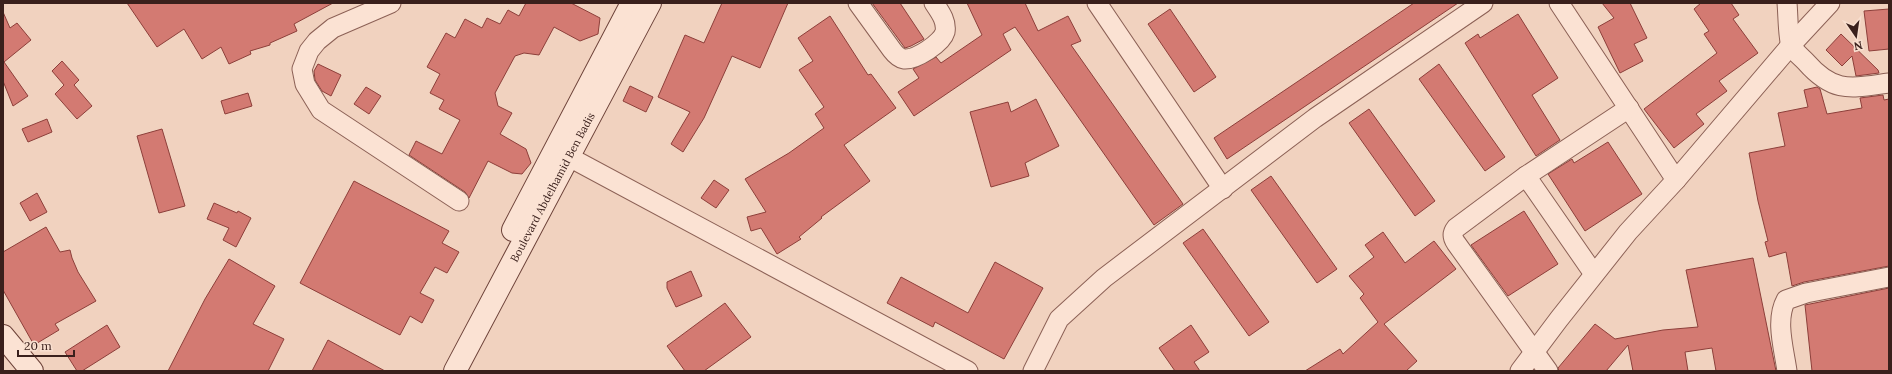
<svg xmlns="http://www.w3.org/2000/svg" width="1892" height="374" font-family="Lora,serif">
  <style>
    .building { fill: #d37a72; stroke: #8d3f3a }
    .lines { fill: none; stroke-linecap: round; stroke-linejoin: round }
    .street-casing { stroke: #8c6156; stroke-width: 21 }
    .secondary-casing { stroke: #6d4239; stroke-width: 24 }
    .street { stroke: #fbe2d3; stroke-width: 19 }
    .secondary { stroke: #fbe2d3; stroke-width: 22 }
    .labels { text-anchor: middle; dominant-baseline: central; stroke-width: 3; stroke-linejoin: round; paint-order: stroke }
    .street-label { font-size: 11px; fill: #3a201c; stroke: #f8dfcf }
  </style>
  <rect width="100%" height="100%" fill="#f1d2bf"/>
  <g class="building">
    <polygon points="127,3 333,3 294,24 297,31 270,43 270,45 250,51 251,54 229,64 221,47 202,59 184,29 157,47"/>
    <polygon points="526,3 571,3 600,18 598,34 580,41 554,27 539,55 524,53 515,56 495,93 498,106 512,113 500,134 526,149 531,163 522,174 512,173 488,161 469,198 465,192 409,155 416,141 442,154 460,120 439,109 444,100 430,93 440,74 427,67 446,33 455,38 465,19 482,28 487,18 500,24 508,10 519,16"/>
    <polygon points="722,3 788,3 760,68 732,56 704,118 683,152 671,144 690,112 658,97 685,35 704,43"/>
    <polygon points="872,3 900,3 924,39 911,46 905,48"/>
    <polygon points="967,3 1025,3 1038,31 1068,16 1081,41 1071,45 1183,204 1154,225 1015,27 1003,34 1011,50 914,116 898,92 919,78 913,69 936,57 941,63 982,35"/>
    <polygon points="1414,3 1458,3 1227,159 1214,138"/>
    <polygon points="1602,3 1630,3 1647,38 1634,44 1643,61 1620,73 1598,27 1614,18"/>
    <polygon points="1701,3 1731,3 1739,15 1733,19 1758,53 1719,81 1727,91 1696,114 1704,124 1674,148 1644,109 1717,53 1704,34 1709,31 1694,9"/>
    <polygon points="1170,9 1216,77 1194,92 1148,24"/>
    <polygon points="1889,9 1889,49 1869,51 1864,11"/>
    <polygon points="3,12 10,28 17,23 31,40 4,62 28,96 13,106 3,81"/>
    <polygon points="1518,14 1558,78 1532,95 1560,140 1536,156 1465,43 1478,34 1480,38"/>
    <polygon points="830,16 868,75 871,74 896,108 844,145 870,181 821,217 822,218 799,237 801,239 777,254 761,228 751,231 747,217 766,212 745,179 789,153 824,128 815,114 824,107 799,70 813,61 798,38"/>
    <polygon points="1841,34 1878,70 1879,73 1856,76 1852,56 1842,66 1826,50"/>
    <polygon points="62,61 79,80 74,85 92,106 77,119 55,94 64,85 52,71"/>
    <polygon points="318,64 341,75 331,96 322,91 315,80 314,71"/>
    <polygon points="1439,64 1505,157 1485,171 1419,79"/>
    <polygon points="630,86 653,97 646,112 623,101"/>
    <polygon points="366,87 381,96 369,114 354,104"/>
    <polygon points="1817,87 1820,89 1827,114 1862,108 1860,98 1883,95 1884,100 1889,99 1889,266 1804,282 1792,286 1786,252 1769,257 1765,242 1768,241 1758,201 1749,153 1785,146 1778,113 1808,107 1804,90"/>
    <polygon points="248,93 252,106 225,114 221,101"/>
    <polygon points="1036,99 1059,146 1025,163 1029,176 991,187 970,112 1008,102 1011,112"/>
    <polygon points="1369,109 1435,201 1415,216 1349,123"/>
    <polygon points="47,119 52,132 28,142 22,129"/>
    <polygon points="162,129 185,206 159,213 137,136"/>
    <polygon points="1608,142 1642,194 1585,231 1548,174 1572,159 1574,163"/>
    <polygon points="1271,176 1337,269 1317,283 1251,190"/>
    <polygon points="714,180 729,190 716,208 701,198"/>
    <polygon points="354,181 449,231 442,243 459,252 447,273 435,267 420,293 434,300 422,323 410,316 400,335 300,283"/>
    <polygon points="37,193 47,212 30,221 20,203"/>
    <polygon points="214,203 237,213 238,211 251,218 236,247 223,240 229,228 207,219"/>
    <polygon points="1524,211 1558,264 1508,296 1471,245"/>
    <polygon points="46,227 60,252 70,250 72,258 78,272 96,301 55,324 59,330 34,345 3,290 3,252"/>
    <polygon points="1203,229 1269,322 1249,336 1183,243"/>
    <polygon points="1383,232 1405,263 1434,241 1456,269 1384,324 1417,361 1406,371 1305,371 1340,349 1343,354 1378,322 1360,298 1364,294 1349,276 1374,257 1365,245"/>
    <polygon points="1753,258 1776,371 1716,371 1712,348 1685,352 1688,371 1633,371 1628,345 1606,371 1559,371 1558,368 1595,324 1615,339 1663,330 1698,327 1686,270"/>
    <polygon points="229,259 275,286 253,324 284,339 268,371 168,371 205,299"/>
    <polygon points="995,262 1043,288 1004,359 935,322 933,327 887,303 901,277 968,313"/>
    <polygon points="691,271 702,296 676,307 667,288 667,282"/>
    <polygon points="1889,288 1889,371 1812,371 1805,305"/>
    <polygon points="725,303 751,337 704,371 685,371 667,346"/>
    <polygon points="107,325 120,347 82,371 77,371 65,352"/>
    <polygon points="1191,325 1209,352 1194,362 1200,371 1175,371 1159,348"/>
    <polygon points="328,340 385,371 312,371"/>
  </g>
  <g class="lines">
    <defs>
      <g id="street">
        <polyline points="391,3 333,28 317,41 309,51 302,69 305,84 321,110 459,201"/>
        <path d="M858,3l34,47c3,4 7,8 12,9 12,1 38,-16 41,-27 2,-11 -5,-20 -11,-29"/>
        <polyline points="1097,3 1223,189"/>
        <polyline points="1559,3 1676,180"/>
        <path d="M1787,3c1,9 1,36 4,43 3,5 10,11 15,16 28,32 45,26 83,21"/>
        <polyline points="569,157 968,371"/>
        <polyline points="1526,176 1594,274"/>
        <polyline points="1033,371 1059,319 1104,278 1315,118 1483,3"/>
        <polyline points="1520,371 1559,319 1628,232 1676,180 1791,45 1830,3"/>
        <path d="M1548,371l-92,-128c-4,-6 -4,-10 0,-15l70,-52 103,-68"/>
        <path d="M1787,371c-3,-22 -12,-51 -1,-71l20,-7 83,-16"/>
      </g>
      <g id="secondary">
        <polyline points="513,230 632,3"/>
        <polyline points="3,336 32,371"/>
        <path id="s1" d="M455,371l195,-368"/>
      </g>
    </defs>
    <use href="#street" class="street-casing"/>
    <use href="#secondary" class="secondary-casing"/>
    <use href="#street" class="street"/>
    <use href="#secondary" class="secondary"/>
  </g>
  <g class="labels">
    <g class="street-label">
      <text stroke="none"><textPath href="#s1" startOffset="208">Boulevard Abdelhamid Ben Badis</textPath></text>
    </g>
  </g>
  <rect width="1892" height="374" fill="none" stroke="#3a201c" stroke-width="8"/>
  <g transform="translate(1856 36) rotate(167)" stroke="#f8dfcf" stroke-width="3" paint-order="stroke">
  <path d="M0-3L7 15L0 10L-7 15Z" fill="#3a201c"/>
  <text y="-6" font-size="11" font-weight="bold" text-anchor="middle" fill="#3a201c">N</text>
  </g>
  <path d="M18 350v6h56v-6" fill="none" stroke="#3a201c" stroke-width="2"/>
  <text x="24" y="350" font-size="12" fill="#3a201c" stroke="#f8dfcf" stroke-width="3" paint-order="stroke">20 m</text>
</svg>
